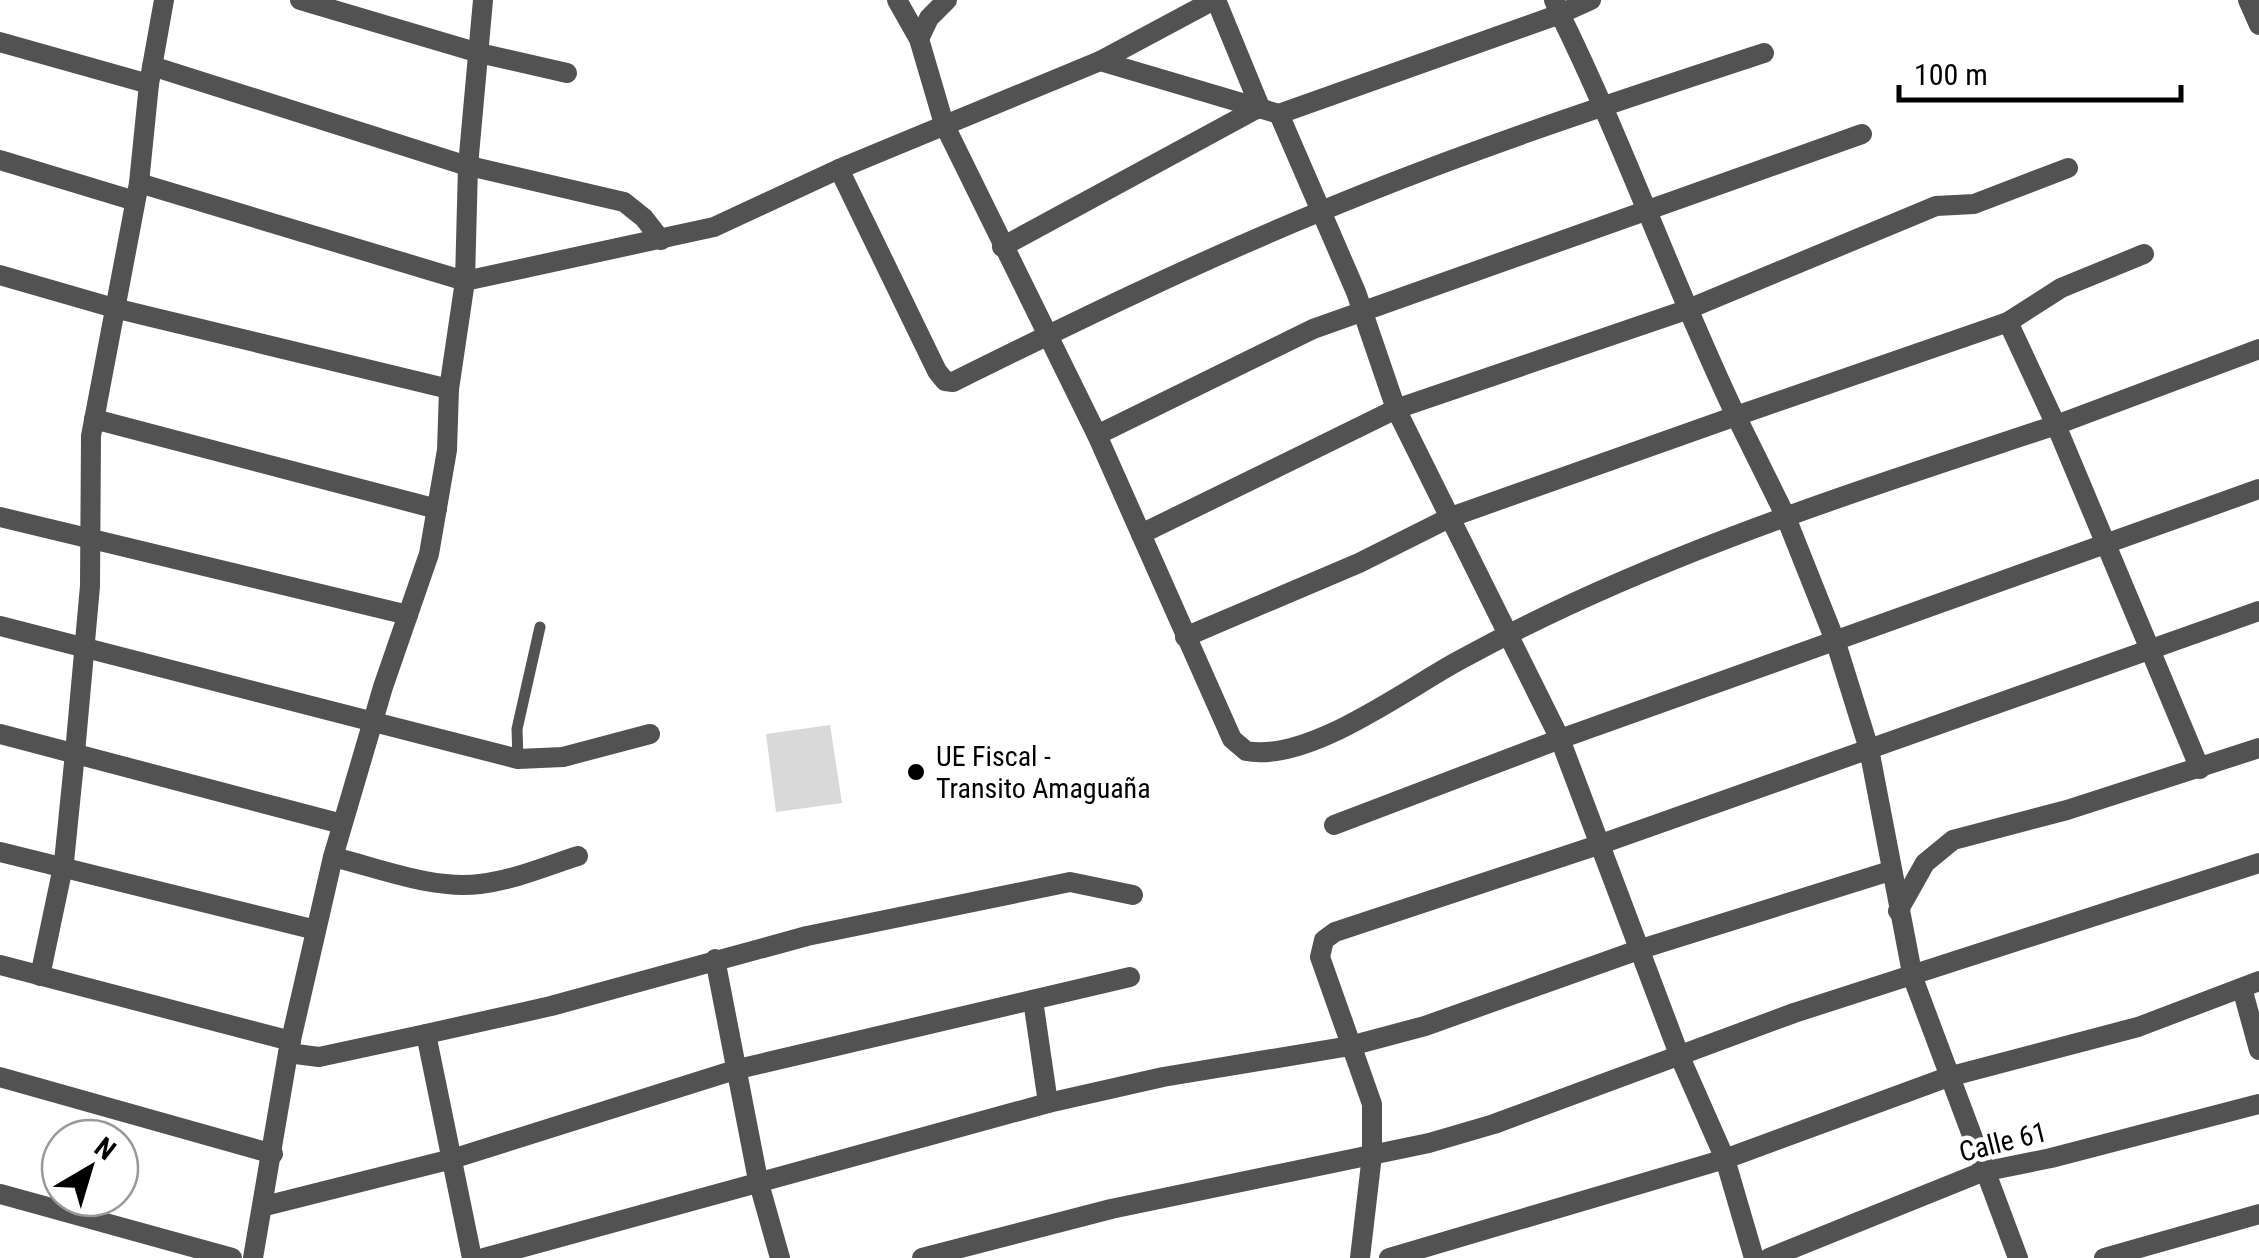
<svg xmlns="http://www.w3.org/2000/svg" width="2259" height="1258" font-family="'Roboto Condensed',sans-serif">
  <style>
    .green { fill: #d9d9d9 }
    .lines { fill: none; stroke-linecap: round; stroke-linejoin: round }
    .service { stroke: #525252; stroke-width: 11 }
    .minor { stroke: #525252; stroke-width: 20 }
    .tertiary { stroke: #525252; stroke-width: 20 }
    .poi-dot { fill: #000; stroke: #fff; stroke-width: 4 }
    .labels { text-anchor: middle; dominant-baseline: central; stroke-width: 9; stroke-linejoin: round; paint-order: stroke }
    .poi-label { font-size: 28px; fill: #000; stroke: #fff; text-anchor: start }
    .street-label { font-size: 28px; fill: #000; stroke: #fff }
  </style>
  <rect width="100%" height="100%" fill="#fff"/>
  <polygon class="green" points="830,725 842,803 776,812 766,734"/>
  <g class="lines">
    <polyline class="service" points="518,759 517,729 540,627"/>
    <g class="minor">
      <polyline points="300,0 479,53 567,73"/>
      <path d="M897,0l22,39 25,85 153,311 135,304 14,12c62,12 157,-60 212,-90 189,-104 394,-168 598,-236l144,344"/>
      <polyline points="1554,0 1560,14 1591,0"/>
      <polyline points="2248,0 2259,25"/>
      <polyline points="919,39 929,18 947,0"/>
      <polyline points="0,42 149,84"/>
      <polyline points="1100,61 1214,0"/>
      <polyline points="152,66 461,164 624,202 644,218 661,240"/>
      <polyline points="1279,114 1356,292 1396,409 1560,739 1680,1057 1725,1159 1754,1258"/>
      <polyline points="0,160 135,201"/>
      <path d="M839,169l98,202 8,10 8,1c121,-60 242,-119 366,-170 146,-61 296,-110 445,-159"/>
      <polyline points="139,183 465,281 468,166 483,0"/>
      <polyline points="1002,247 1260,107 1216,0"/>
      <polyline points="0,275 114,308 449,389"/>
      <polyline points="2008,322 2061,288 2144,254"/>
      <polyline points="94,419 437,509"/>
      <polyline points="1097,435 1313,329 1862,134"/>
      <polyline points="0,517 408,615"/>
      <polyline points="1141,534 1396,409 1686,310 1936,206 1974,204 2068,168"/>
      <polyline points="0,626 518,759 563,757 650,734"/>
      <polyline points="1185,637 1359,563 1451,517 1736,416 1785,515 1836,643 1869,749 1913,978 2018,1258"/>
      <polyline points="0,734 342,824"/>
      <polyline points="1334,825 1560,739 2259,489"/>
      <polyline points="0,852 316,930"/>
      <path d="M333,857c46,11 100,33 147,27 35,-4 66,-18 98,-28"/>
      <polyline points="1898,911 1925,863 1953,840 2067,810 2259,748"/>
      <polyline points="715,959 758,1180 780,1258"/>
      <polyline points="0,965 291,1041"/>
      <polyline points="40,976 64,862 75,753 90,586 91,436 139,183 149,84 164,0"/>
      <polyline points="2242,988 2259,1050"/>
      <polyline points="1033,1000 1048,1103"/>
      <polyline points="426,1034 472,1258"/>
      <polyline points="288,1053 319,1057 426,1034 551,1006 807,936 1070,882 1133,895"/>
      <polyline points="0,1077 273,1154"/>
      <polyline points="0,1194 232,1258"/>
      <polyline points="265,1206 452,1159 738,1069 1130,977"/>
      <polyline points="484,1258 1048,1103 1163,1077 1350,1046 1425,1026 1641,949 1890,871"/>
      <polyline points="922,1258 1111,1209 1429,1143 1494,1124 1794,1013 2259,863"/>
      <polyline points="1360,1258 1372,1155 1372,1104 1320,957 1324,940 1335,932 1601,844 2259,611"/>
      <polyline points="1389,1258 1725,1159 1948,1077 2138,1027 2259,981"/>
      <polyline points="1769,1258 1982,1172 2051,1158 2259,1104"/>
      <polyline points="2104,1258 2259,1214"/>
    </g>
    <path class="tertiary" d="M253,1258l35,-205 45,-196 50,-170 46,-133 18,-104 2,-61 16,-108 249,-54 125,-58 261,-108 179,53 281,-100c65,132 113,270 176,402l272,-94 48,103 203,-76"/>
  </g>
  <circle class="poi-dot" cx="916" cy="772" r="10"/>
  <g class="labels">
    <g class="poi-label">
      <text x="936" y="756">UE Fiscal -<tspan x="936" dy="32">Transito Amaguaña</tspan></text>
    </g>
    <g class="street-label">
      <text transform="translate(2003 1142) rotate(-14)">Calle 61</text>
    </g>
  </g>
  <g transform="translate(90 1168) rotate(38)"><circle r="48" fill="#ffffff" stroke="#999999" stroke-width="2.5"/>
  <path d="M0-8L18 38L0 25L-18 38Z" fill="#000000"/>
  <text y="-15" font-size="28" font-weight="bold" text-anchor="middle" fill="#000000">N</text>
  </g>
  <path d="M1899 85v15h282v-15" fill="none" stroke="#000000" stroke-width="5"/>
  <text x="1914" y="85" font-size="30" fill="#000000" stroke="#ffffff" stroke-width="8" paint-order="stroke">100 m</text>
</svg>
